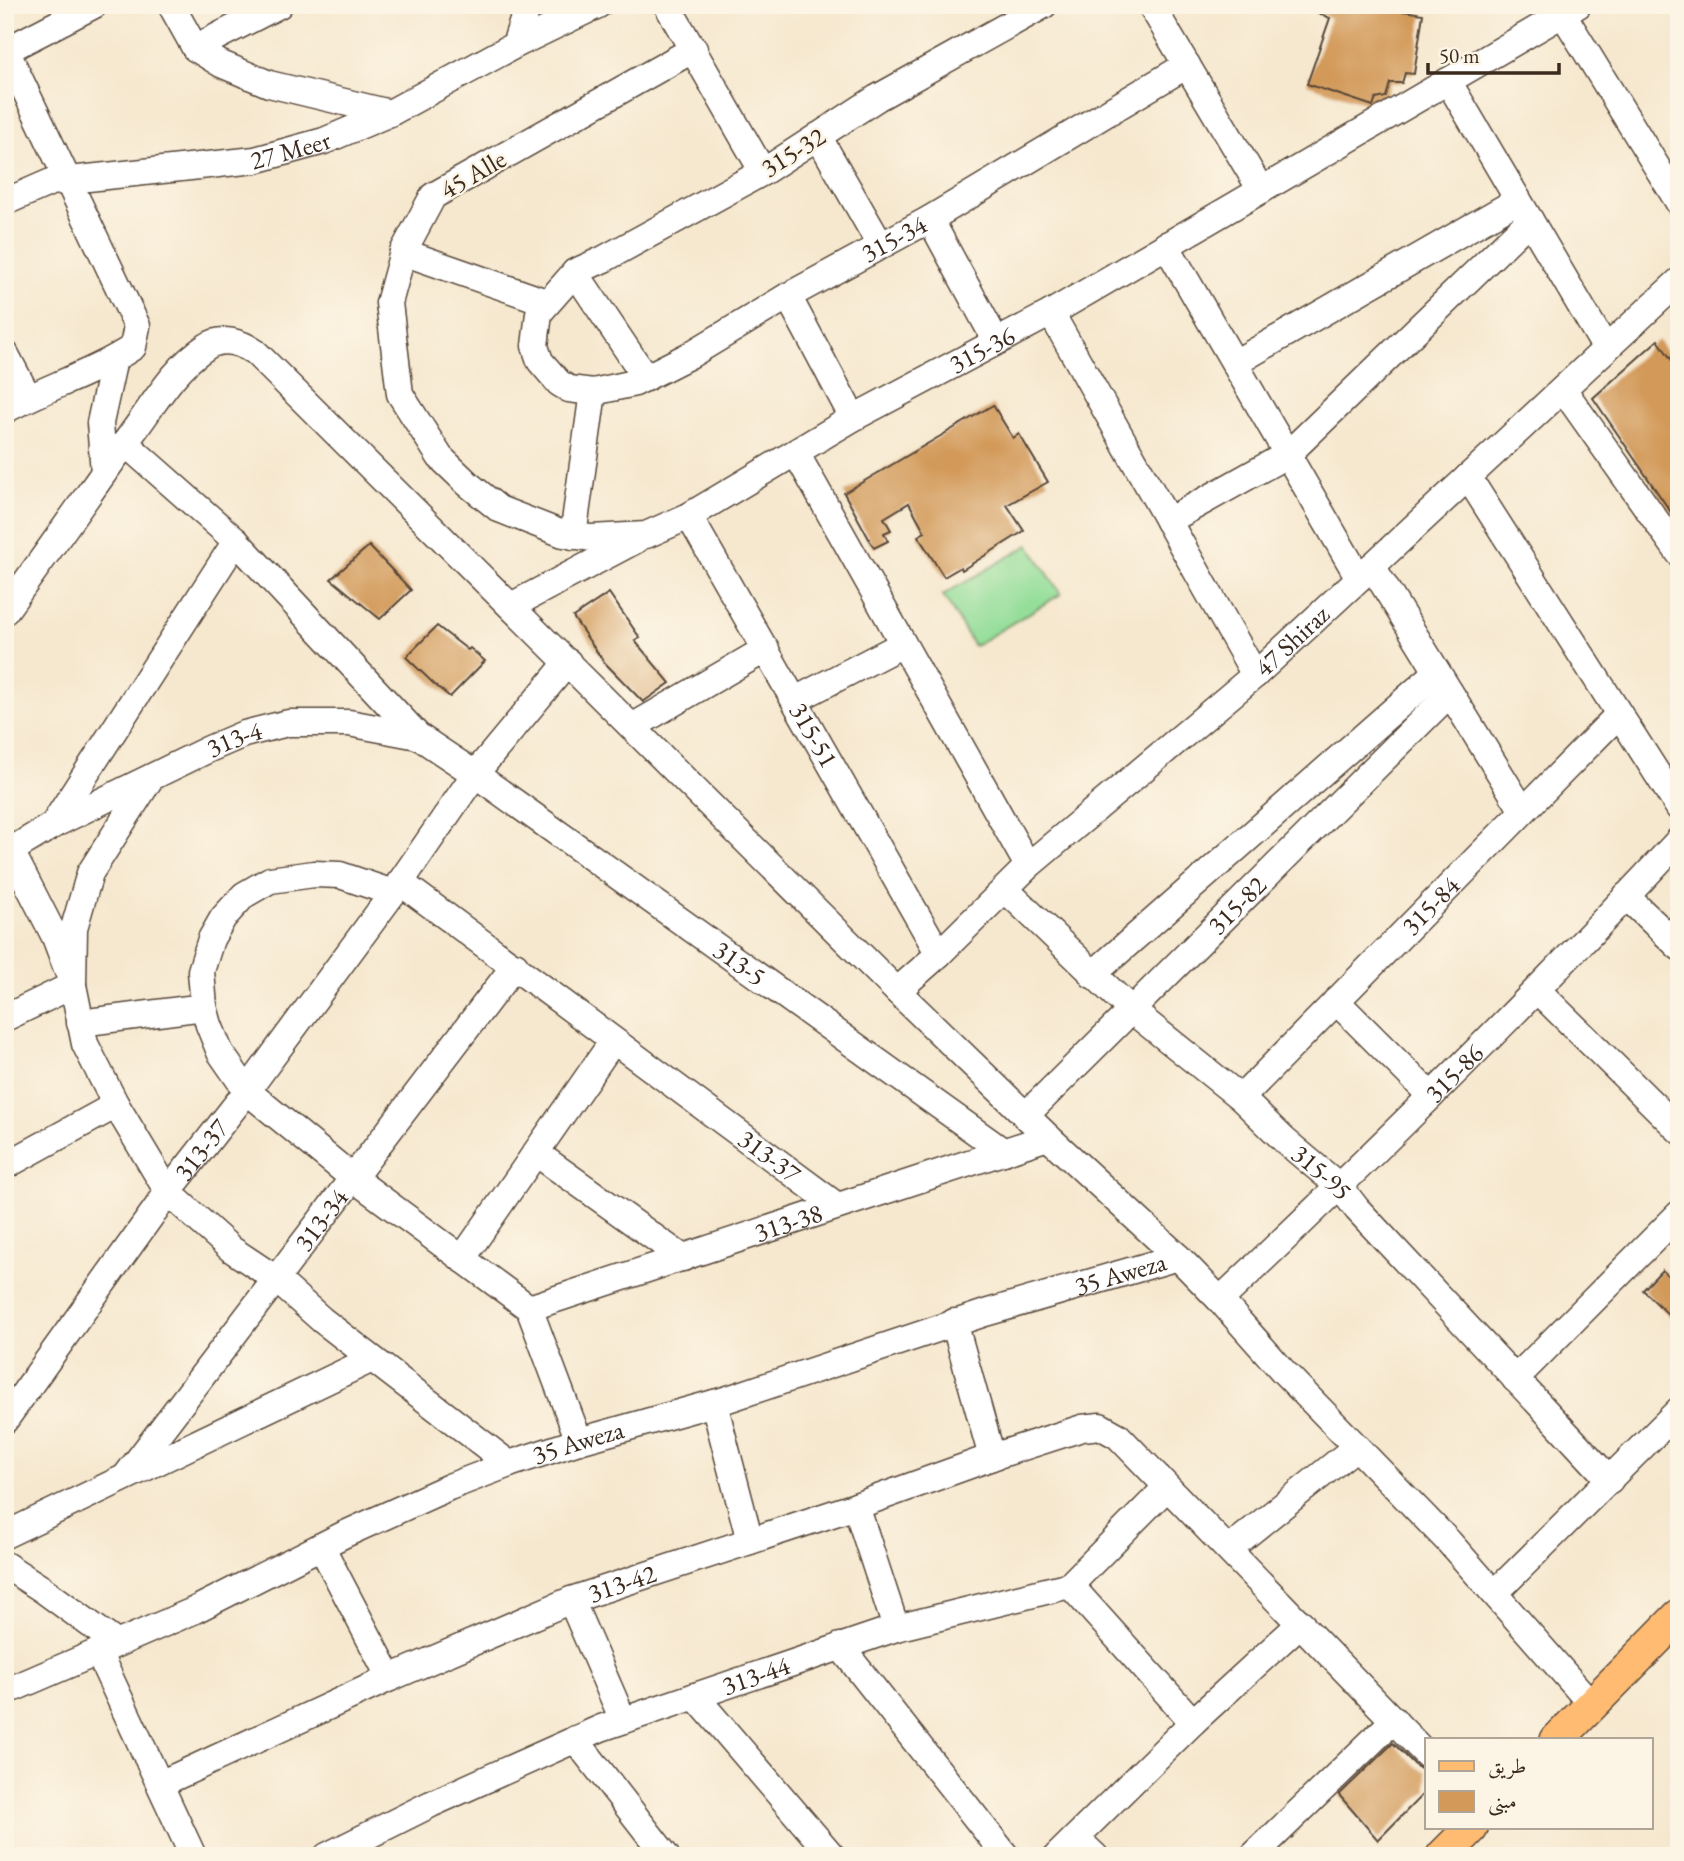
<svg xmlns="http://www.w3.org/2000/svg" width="1684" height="1861" font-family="'EB Garamond',Amiri,serif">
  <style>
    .green { fill: #94de9a; stroke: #68845c; stroke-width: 2 }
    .building { fill: #d29959 }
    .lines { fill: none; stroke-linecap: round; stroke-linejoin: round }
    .minor-casing { stroke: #574639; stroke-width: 29 }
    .major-casing { stroke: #574639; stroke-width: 36 }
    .minor { stroke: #fff; stroke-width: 26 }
    .major { stroke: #ffbb71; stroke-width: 33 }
    .labels { text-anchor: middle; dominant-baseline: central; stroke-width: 5; stroke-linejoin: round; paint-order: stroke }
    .street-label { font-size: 26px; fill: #3b2a1e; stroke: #fcf5e5 }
  </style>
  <rect width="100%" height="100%" fill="#fcf5e5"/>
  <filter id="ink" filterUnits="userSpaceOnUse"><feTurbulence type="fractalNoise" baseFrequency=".0143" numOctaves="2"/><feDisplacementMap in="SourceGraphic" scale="14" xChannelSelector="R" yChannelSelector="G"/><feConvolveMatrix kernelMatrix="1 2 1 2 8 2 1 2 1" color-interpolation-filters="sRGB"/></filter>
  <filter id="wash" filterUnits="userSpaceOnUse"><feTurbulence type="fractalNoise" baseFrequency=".00686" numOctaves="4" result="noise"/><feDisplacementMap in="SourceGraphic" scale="28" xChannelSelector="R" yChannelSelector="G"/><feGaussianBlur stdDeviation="1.57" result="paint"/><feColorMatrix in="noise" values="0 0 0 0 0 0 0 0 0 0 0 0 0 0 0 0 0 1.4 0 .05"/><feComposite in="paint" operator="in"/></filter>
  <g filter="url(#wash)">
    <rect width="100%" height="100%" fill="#f6e8cf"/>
    <polygon class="green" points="1029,545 1061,594 974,646 943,595"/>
    <g id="blocks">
      <g class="building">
        <polygon points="1300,5 1363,5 1423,14 1414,74 1405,73 1402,83 1390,83 1386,97 1376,99 1373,106 1307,84 1330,18"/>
        <polygon points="1658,340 1679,371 1679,524 1593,398"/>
        <polygon points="993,405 1013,438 1019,434 1048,482 1007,505 1024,531 962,570 961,567 944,577 918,536 925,532 909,503 884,518 891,530 884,533 888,541 874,548 844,493"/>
        <polygon points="369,546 411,590 380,619 331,579"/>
        <polygon points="609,593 640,638 635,641 670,683 643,702 604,662 573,617"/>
        <polygon points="437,626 468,650 470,648 485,661 450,697 434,684 406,657"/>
        <polygon points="1662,1270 1679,1286 1679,1325 1643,1290"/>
        <polygon points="1393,1743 1416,1766 1427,1773 1427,1790 1378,1840 1339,1795"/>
      </g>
    </g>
  </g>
  <g filter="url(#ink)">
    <use href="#blocks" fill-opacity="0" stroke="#574639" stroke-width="2"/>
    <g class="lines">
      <defs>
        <g id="minor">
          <polyline points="171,5 195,48 221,64 269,84 390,113"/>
          <polyline points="667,5 763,172"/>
          <path id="s1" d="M1044,5l-167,93 -114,74 -159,87 -29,13 -36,41 -4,33 5,15 19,22 10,6 24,3 42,-9 55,-28 98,-59 142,-77 257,-154"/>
          <polyline points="1151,5 1261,190"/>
          <polyline points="1563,14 1679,203"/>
          <polyline points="515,45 598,5"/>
          <path d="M5,48l132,278 -4,21c-39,26 -86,40 -128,63"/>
          <polyline points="195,48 279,5"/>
          <path id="s2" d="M694,49l-261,147 -30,56 -14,51 11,91 40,63 28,27 31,25 64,25 28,4 55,-3 43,-19 164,-98 198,-105 527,-308"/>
          <polyline points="5,51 94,5"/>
          <polyline points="1448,81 1606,349"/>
          <polyline points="818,136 881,246"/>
          <path id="s3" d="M5,202l46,-20 204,-22 69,-19 66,-28 125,-68 13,-40"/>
          <polyline points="930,219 996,341"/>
          <polyline points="1166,245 1359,578"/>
          <polyline points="403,252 546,302"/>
          <polyline points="575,272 646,378"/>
          <polyline points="788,296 853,418"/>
          <polyline points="1051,313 1255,675"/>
          <polyline points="5,353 28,397"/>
          <polyline points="1235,363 1518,200"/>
          <polyline points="1563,389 1679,553"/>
          <polyline points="125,443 236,541 418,736"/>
          <polyline points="796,453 1028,866"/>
          <polyline points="104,472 100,423 114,359"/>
          <polyline points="1468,477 1679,808"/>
          <path id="s4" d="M689,516l250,438"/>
          <polyline points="1168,521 1288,454 1530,220"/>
          <polyline points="573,536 593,392"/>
          <polyline points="1372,566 1523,811"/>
          <polyline points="511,606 636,540"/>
          <path d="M5,611c43,-59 85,-119 128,-179 21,-28 42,-65 73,-85 16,-11 34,-5 49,5l642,639 151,146 130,120 42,43 62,70 167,172 143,163"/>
          <polyline points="795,700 903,644"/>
          <polyline points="632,727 766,649"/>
          <polyline points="150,779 90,873 74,928 73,985 85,1044 116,1105 168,1192 231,1249 276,1279 322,1320 509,1464"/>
          <polyline points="53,825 236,541"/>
          <path id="s5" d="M5,854l48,-29 156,-76 35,-15 44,-11h61l69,13 57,38 529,378"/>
          <path id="s6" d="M400,882l437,324"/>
          <path id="s7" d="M1006,890l125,120 110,88 43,42 56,47 17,22 253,271"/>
          <polyline points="393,893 340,875 314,874 270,880 244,895 223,918 211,939 201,971 204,1007 209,1025 220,1052 247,1091 353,1178 529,1308 579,1441"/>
          <polyline points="1626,896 1679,947"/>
          <polyline points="1092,975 1437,672"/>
          <polyline points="1537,990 1679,1130"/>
          <path id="s8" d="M897,991l42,-37 89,-88 227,-191 424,-394"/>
          <polyline points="1336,1001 1431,1096"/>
          <polyline points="5,1018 73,985 55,937 11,851"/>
          <polyline points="80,1023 204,1007"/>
          <path id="s9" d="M1241,1098l378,-384"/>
          <path id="s10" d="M1025,1116l425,-423"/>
          <polyline points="536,1153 683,1258"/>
          <polyline points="5,1166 116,1105"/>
          <polyline points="462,1259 613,1041"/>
          <path id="s11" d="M1220,1300c158,-149 312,-301 459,-460"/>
          <path id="s12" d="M529,1308l519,-171"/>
          <polyline points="954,1322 992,1457"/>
          <polyline points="1515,1379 1679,1214"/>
          <polyline points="714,1403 750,1541"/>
          <path id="s13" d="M5,1420l163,-228 79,-101 146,-198 82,-119 93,-112"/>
          <path id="s14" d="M126,1476l389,-511"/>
          <polyline points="856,1506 896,1628"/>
          <polyline points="5,1535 372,1359"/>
          <polyline points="321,1546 390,1678"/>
          <polyline points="1229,1549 1356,1447"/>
          <polyline points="5,1565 42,1589 116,1643"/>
          <polyline points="1070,1585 1193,1722"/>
          <polyline points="1495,1593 1679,1410"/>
          <polyline points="571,1600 623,1720"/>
          <polyline points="840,1646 1006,1856"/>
          <polyline points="98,1652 193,1856"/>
          <path id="s15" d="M5,1692l188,-81 150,-76 106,-48 60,-23 70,-23 146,-41 260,-87 193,-56"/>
          <polyline points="695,1696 832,1856"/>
          <polyline points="575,1739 666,1856"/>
          <path id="s16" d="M160,1784l230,-106 181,-78 285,-94 136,-49 90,-29 18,-2 18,10 309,319"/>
          <polyline points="1076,1838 1095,1856"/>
          <path id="s17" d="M327,1856l104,-52 170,-76 295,-100 174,-43 97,-98"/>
          <polyline points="1057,1856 1193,1722 1301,1623"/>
          <polyline points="1253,1856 1394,1720"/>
        </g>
        <g id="major">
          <polyline points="1557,1740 1679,1616"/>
          <polyline points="1443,1856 1471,1828"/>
        </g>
      </defs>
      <use href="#minor" class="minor-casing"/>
      <use href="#major" class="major-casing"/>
      <use href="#minor" class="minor"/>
      <use href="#major" class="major"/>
    </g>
  </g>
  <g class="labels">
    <g class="street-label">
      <text stroke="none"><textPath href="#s3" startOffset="292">27 Meer</textPath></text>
      <text transform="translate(793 152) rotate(-32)">315-32</text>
      <text transform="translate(473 174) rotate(-30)">45 Alle</text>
      <text stroke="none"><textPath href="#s1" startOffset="1048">315-34</textPath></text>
      <text stroke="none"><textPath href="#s2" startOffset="1197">315-36</textPath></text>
      <text stroke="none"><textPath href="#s8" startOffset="528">47 Shiraz</textPath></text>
      <text stroke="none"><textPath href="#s4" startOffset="252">315-51</textPath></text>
      <text stroke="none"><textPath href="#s5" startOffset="257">313-4</textPath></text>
      <text stroke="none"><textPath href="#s10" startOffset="299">315-82</textPath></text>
      <text stroke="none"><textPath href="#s9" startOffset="270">315-84</textPath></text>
      <text stroke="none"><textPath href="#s5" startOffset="838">313-5</textPath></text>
      <text stroke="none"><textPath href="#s11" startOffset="326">315-86</textPath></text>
      <text stroke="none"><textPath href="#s13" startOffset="334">313-37</textPath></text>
      <text stroke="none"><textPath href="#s6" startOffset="460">313-37</textPath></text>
      <text stroke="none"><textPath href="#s7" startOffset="424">315-95</textPath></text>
      <text stroke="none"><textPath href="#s14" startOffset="322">313-34</textPath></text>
      <text stroke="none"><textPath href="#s12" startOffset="273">313-38</textPath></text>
      <text stroke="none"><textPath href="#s15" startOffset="1194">35 Aweza</textPath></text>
      <text stroke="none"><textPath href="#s15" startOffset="626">35 Aweza</textPath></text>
      <text stroke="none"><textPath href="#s16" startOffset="504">313-42</textPath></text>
      <text stroke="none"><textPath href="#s17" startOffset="466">313-44</textPath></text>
    </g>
  </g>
  <rect width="1684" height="1861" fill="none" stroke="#fcf5e5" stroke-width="28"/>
  <rect x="1425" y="1738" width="228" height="91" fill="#fcf5e5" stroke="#afa495" stroke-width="2"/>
  <rect x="1439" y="1761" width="35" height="10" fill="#ffbb71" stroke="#afa495" stroke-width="2"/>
  <text x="1488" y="1773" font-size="21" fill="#3b2a1e">طريق</text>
  <rect x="1439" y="1791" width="35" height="21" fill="#d29959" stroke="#afa495" stroke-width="2"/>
  <text x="1488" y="1808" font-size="21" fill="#3b2a1e">مبنى</text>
  <path d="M1428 63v10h131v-10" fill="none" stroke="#3b2a1e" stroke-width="3.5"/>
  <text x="1439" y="63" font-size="21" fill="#3b2a1e" stroke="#fcf5e5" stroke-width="5" paint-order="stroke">50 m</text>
</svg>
